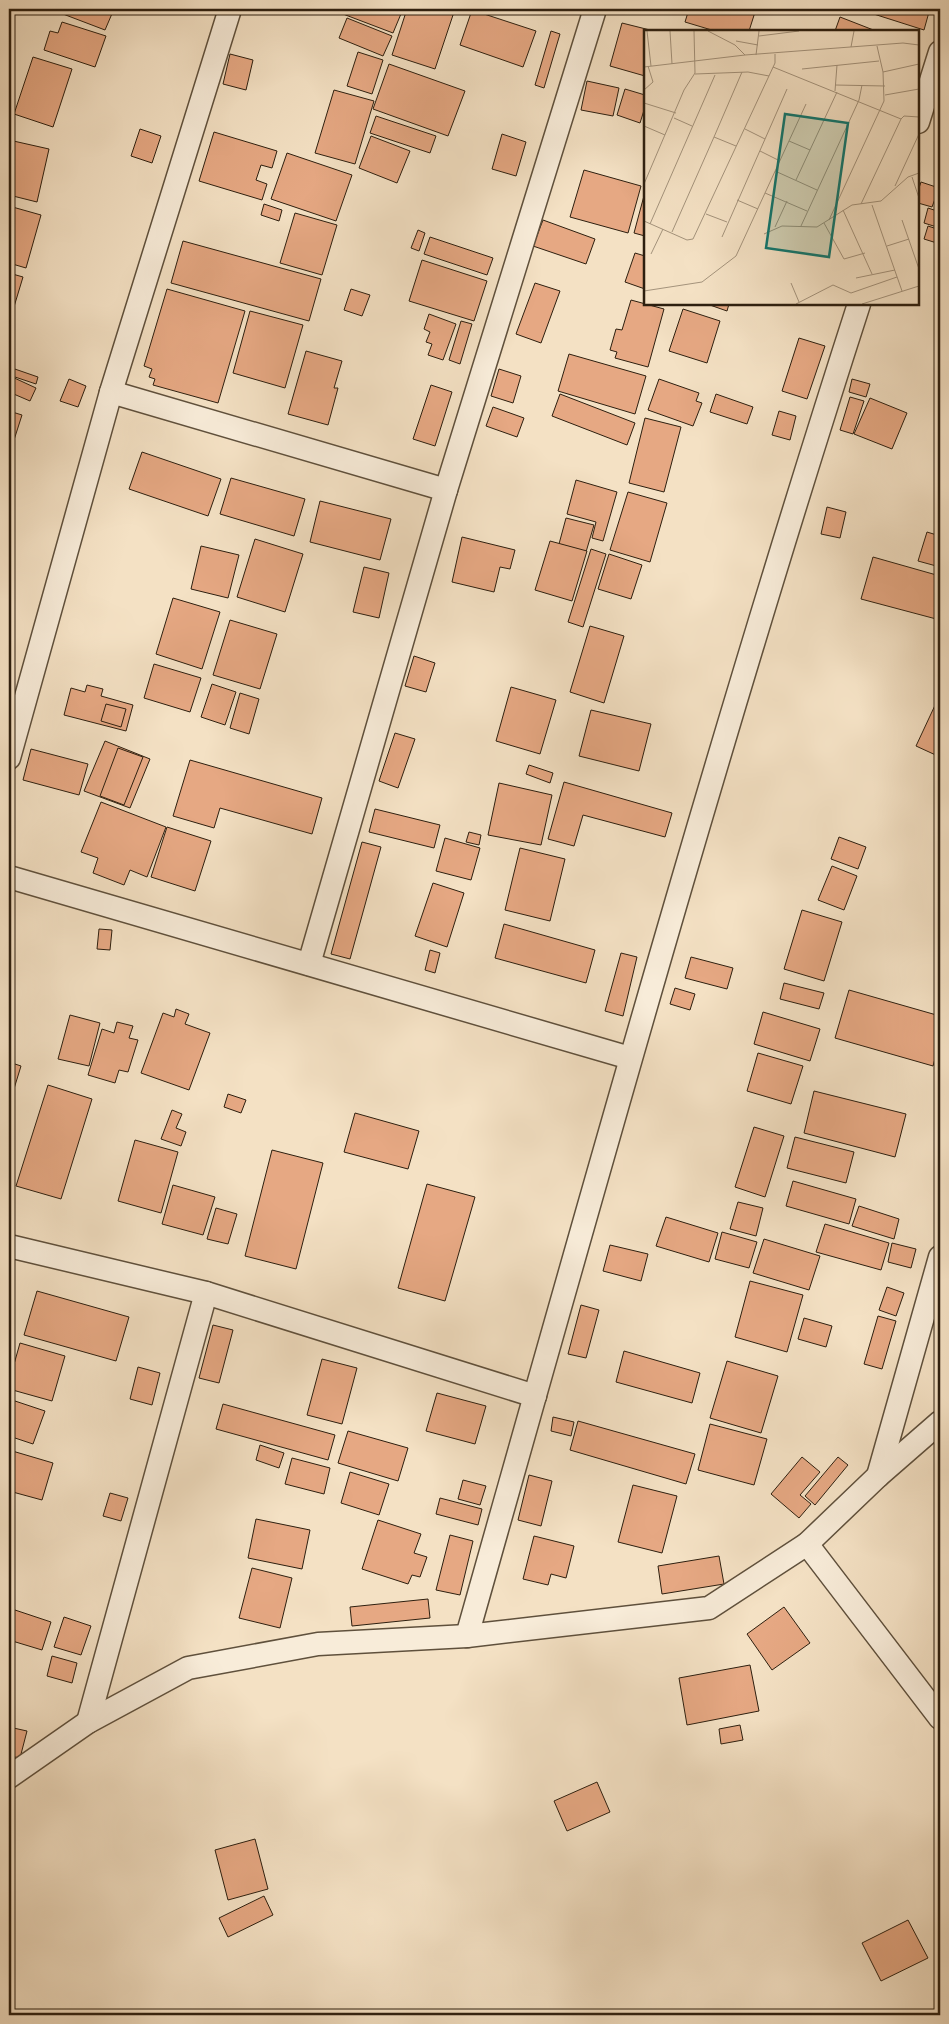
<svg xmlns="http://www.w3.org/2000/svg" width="949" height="2024" font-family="'IM FELL French Canon',serif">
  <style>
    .building { fill: #e6a883; stroke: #2d1f0f }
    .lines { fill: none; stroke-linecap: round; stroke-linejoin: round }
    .street-casing { stroke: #5f503c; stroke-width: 25 }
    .street { stroke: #f8ecd9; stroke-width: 22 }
    .inset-road { fill: none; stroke: #a4937c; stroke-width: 1 }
    .view { fill: #0f766e; fill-opacity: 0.15; stroke: #0f766e; stroke-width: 2.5 }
    .inset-edge { fill: none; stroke: #2d1f0f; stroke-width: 2.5 }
  </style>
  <rect width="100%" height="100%" fill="#f4e1c4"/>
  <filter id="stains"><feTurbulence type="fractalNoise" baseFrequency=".004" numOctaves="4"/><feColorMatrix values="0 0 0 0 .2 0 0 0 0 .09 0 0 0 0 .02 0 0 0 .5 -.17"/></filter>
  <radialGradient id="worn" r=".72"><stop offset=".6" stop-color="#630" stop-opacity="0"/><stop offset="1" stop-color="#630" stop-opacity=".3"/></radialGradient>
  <g class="building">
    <polygon points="65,9 114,9 105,30 63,14"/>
    <polygon points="345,9 403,9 393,33 343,14"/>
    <polygon points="407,9 455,9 435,69 392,55"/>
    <polygon points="689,9 756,9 749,31 715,31 685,22"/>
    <polygon points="858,9 918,9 929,12 924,30"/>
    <polygon points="472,10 536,31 523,67 460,45"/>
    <polygon points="840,17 876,31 835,31"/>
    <polygon points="347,18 392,36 383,56 339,38"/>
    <polygon points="62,22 106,36 95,67 44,50 50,31 58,33"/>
    <polygon points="622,23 654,31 645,31 645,76 610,66"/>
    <polygon points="551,31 560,34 544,88 535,85"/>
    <polygon points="358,52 383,60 372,94 347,86"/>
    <polygon points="230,54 253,60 246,90 223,84"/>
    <polygon points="33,57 72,69 53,127 14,114"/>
    <polygon points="389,64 465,91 448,136 373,109"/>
    <polygon points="587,81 619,88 613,116 581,110"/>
    <polygon points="625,89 645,95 645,107 640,123 617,115"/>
    <polygon points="334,90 374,101 355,164 315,153"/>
    <polygon points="376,116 436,136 430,153 370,133"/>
    <polygon points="140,129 161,136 152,163 131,156"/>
    <polygon points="214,132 277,151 272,168 261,165 256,180 267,184 262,200 199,181"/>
    <polygon points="502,134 526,142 516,176 492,169"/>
    <polygon points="371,136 410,151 397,183 359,168"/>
    <polygon points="9,140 49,149 37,202 9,195"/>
    <polygon points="287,153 352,175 336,221 271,199"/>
    <polygon points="584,170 641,186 628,233 570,217"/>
    <polygon points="921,182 939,188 932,207 918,203 918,191"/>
    <polygon points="645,192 645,236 634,233"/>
    <polygon points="264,204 282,210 279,221 261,215"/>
    <polygon points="9,206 41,215 26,268 9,263"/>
    <polygon points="928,208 940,212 940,228 924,223"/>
    <polygon points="295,213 337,225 322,275 280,263"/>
    <polygon points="543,220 595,239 586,264 533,246"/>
    <polygon points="928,226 940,230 940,244 924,239"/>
    <polygon points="418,230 425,233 419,251 411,248"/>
    <polygon points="430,237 493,258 487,275 424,254"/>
    <polygon points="183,241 321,279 309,321 171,283"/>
    <polygon points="635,253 645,256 645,289 625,282"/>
    <polygon points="422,260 487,281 474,321 409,301"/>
    <polygon points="9,273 23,277 10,320 9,320"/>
    <polygon points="535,283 560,291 541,343 516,334"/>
    <polygon points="167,289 245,311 218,403 153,385 155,379 149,377 152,369 144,366"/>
    <polygon points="351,289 370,295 362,316 344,310"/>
    <polygon points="631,300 664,309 648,367 615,358 617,352 610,350 616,329 622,330"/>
    <polygon points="707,304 729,304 727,311"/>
    <polygon points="683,309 720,321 707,363 669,351"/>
    <polygon points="250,311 303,325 285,388 233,373"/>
    <polygon points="429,314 456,324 443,360 428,355 432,344 426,342 430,332 424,329"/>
    <polygon points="461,321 472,324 460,364 449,360"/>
    <polygon points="799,338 825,346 807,399 782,391"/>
    <polygon points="306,351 342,361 334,388 338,388 328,425 288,414"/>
    <polygon points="569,354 646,376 635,414 558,391"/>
    <polygon points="9,367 38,377 36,384 9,375"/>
    <polygon points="499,369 521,376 513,403 491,396"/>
    <polygon points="10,376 36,388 30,401 9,392"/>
    <polygon points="69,379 86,386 78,407 60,401"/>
    <polygon points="659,379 699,393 696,401 702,403 693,426 648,410"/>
    <polygon points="852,379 870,384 866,397 849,392"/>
    <polygon points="431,385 452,392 435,446 413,439"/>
    <polygon points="560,394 635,423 627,445 552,416"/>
    <polygon points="716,394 753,407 747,424 710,412"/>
    <polygon points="850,397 864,401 853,434 840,430"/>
    <polygon points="870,398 907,413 892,449 854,434"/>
    <polygon points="493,407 524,418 517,437 486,426"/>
    <polygon points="9,411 22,415 14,440 9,439"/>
    <polygon points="779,411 796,416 790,440 772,435"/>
    <polygon points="645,418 681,427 664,492 629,483"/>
    <polygon points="142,452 221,479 208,516 129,489"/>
    <polygon points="231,478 305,499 294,536 220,514"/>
    <polygon points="576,480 617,492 603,541 592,538 596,522 567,514"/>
    <polygon points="628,492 667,503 650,562 610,550"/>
    <polygon points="320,501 391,519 380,560 310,542"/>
    <polygon points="827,507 846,512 840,538 821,534"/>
    <polygon points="566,518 594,525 586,552 559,544"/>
    <polygon points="927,532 940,536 940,567 918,561"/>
    <polygon points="462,537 515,550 510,569 500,567 494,592 452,582"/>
    <polygon points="255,539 303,554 285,612 237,597"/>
    <polygon points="550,541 587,551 572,601 535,590"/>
    <polygon points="201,546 239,555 228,598 191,589"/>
    <polygon points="591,549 606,554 583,627 568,622"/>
    <polygon points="609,554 642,565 631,599 598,589"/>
    <polygon points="873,557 940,576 940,620 861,599"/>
    <polygon points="364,567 389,573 379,618 353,612"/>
    <polygon points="173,598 220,612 202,669 156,654"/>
    <polygon points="230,620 277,634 260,689 213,675"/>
    <polygon points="590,626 624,636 604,703 570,692"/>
    <polygon points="414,656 435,663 426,692 405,686"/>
    <polygon points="154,664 201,678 190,712 144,698"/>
    <polygon points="212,684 236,692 225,725 201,717"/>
    <polygon points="87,685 103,689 101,696 133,705 126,731 64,715 71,688 85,692"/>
    <polygon points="511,687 556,700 540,754 496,741"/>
    <polygon points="240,693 259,699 249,734 230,728"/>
    <polygon points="937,701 940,703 940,757 916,746"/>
    <polygon points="106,704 126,709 121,727 101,721"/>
    <polygon points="591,710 651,724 639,771 579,756"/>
    <polygon points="395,733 415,739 398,788 379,781"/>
    <polygon points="105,741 150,759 130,808 84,791"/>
    <polygon points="118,748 143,757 124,805 100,796"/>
    <polygon points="31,749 88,764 79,795 23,780"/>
    <polygon points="190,760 322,798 312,834 220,808 214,828 173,816"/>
    <polygon points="529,765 553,773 550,783 526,774"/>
    <polygon points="564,782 672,813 665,837 583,815 574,846 548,839"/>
    <polygon points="499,783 552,795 541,845 488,835"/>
    <polygon points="101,802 166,827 147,877 130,870 124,885 93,873 98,858 81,852"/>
    <polygon points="375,809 440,825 434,848 369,832"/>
    <polygon points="167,827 211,841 195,891 151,877"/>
    <polygon points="469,832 481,835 479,845 466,842"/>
    <polygon points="839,837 866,847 858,869 831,859"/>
    <polygon points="445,838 480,848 471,880 436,871"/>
    <polygon points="362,842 381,847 350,959 331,954"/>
    <polygon points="520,848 565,859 550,921 505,910"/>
    <polygon points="832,866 857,876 844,910 818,900"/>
    <polygon points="433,883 464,893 447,947 415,936"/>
    <polygon points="802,910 842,922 824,981 784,969"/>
    <polygon points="504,924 595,950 586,983 495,958"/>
    <polygon points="99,929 112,930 110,950 97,949"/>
    <polygon points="430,950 440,953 435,973 425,970"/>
    <polygon points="621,953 637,957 623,1016 605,1011"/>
    <polygon points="691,957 733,968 727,989 685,978"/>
    <polygon points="784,983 824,993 819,1009 780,999"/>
    <polygon points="675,988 695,994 690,1010 670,1004"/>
    <polygon points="849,990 940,1016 940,1040 933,1066 835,1038"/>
    <polygon points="176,1009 189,1014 185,1024 210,1033 189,1090 141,1073 163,1013 174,1017"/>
    <polygon points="763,1012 820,1029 810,1061 754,1044"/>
    <polygon points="70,1015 100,1023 89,1066 58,1059"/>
    <polygon points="117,1022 133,1026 129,1038 138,1040 128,1072 119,1070 115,1083 88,1075 102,1029 114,1033"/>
    <polygon points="758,1053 803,1066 791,1104 747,1091"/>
    <polygon points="9,1062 21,1066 9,1105"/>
    <polygon points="48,1085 92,1099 61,1199 16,1186"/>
    <polygon points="814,1091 906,1114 895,1157 804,1133"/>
    <polygon points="228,1094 246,1100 241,1113 224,1107"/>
    <polygon points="172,1110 182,1114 176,1128 186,1132 181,1146 161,1139"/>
    <polygon points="355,1113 419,1131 408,1169 344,1152"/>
    <polygon points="754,1127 784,1136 765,1197 735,1187"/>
    <polygon points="795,1137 854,1152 846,1183 787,1168"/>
    <polygon points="135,1140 178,1152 161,1213 118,1201"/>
    <polygon points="272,1150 323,1163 296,1269 245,1256"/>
    <polygon points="793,1181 856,1199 849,1224 786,1206"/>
    <polygon points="427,1184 475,1197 445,1301 398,1288"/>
    <polygon points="173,1185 215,1197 203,1235 162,1224"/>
    <polygon points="738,1202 763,1208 756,1236 730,1229"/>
    <polygon points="859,1206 899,1219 894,1239 852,1226"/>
    <polygon points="216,1208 237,1214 228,1244 207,1239"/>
    <polygon points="666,1217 718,1233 709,1262 656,1246"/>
    <polygon points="825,1224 889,1243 881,1270 816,1252"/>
    <polygon points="722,1232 757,1242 749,1268 715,1259"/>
    <polygon points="764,1239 820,1256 809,1290 753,1273"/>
    <polygon points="892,1243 916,1249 911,1268 888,1262"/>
    <polygon points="610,1245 648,1254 641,1281 603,1271"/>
    <polygon points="750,1281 803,1295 787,1352 735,1337"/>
    <polygon points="887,1287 904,1293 896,1316 879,1310"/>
    <polygon points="37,1291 129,1317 116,1361 24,1335"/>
    <polygon points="581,1305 599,1310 586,1358 568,1354"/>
    <polygon points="878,1316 896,1321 882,1369 864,1364"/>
    <polygon points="804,1318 832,1326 826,1347 798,1339"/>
    <polygon points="213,1325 233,1330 219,1383 199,1378"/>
    <polygon points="20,1343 65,1356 52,1401 9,1389 9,1382"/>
    <polygon points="624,1351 700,1373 692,1403 616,1382"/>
    <polygon points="322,1359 357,1368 342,1424 307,1415"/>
    <polygon points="727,1361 778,1376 761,1433 710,1418"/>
    <polygon points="138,1367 160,1373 152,1405 130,1399"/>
    <polygon points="437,1393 486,1406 475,1444 426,1431"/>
    <polygon points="9,1399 45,1411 33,1444 9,1436"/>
    <polygon points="223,1404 335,1435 328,1460 216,1429"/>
    <polygon points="553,1417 574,1422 571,1436 551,1431"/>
    <polygon points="578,1421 695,1454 686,1484 570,1450"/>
    <polygon points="710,1424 767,1439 754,1485 698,1470"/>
    <polygon points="348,1431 408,1448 398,1481 338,1463"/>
    <polygon points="260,1445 284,1453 279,1468 256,1460"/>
    <polygon points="9,1450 53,1463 42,1500 9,1491"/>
    <polygon points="802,1457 820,1472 800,1495 811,1504 799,1518 771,1494"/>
    <polygon points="838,1457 848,1465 815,1505 805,1496"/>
    <polygon points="292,1458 330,1468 324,1494 285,1484"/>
    <polygon points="350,1472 389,1484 379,1515 341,1503"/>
    <polygon points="529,1475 552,1481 541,1526 518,1520"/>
    <polygon points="463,1480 486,1486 480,1505 458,1499"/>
    <polygon points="633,1485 677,1496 662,1553 618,1542"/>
    <polygon points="110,1493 128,1498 121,1521 103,1516"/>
    <polygon points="440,1498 482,1509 478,1525 436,1514"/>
    <polygon points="256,1519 310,1530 302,1569 248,1558"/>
    <polygon points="378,1520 421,1534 414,1553 427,1557 420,1577 412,1575 408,1584 362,1569"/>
    <polygon points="450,1535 473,1541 460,1595 436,1590"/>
    <polygon points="534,1536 574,1546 566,1578 551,1574 548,1585 523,1579"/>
    <polygon points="719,1556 724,1584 662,1594 658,1566"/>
    <polygon points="252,1568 292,1578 280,1628 239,1618"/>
    <polygon points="428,1599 430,1618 352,1626 350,1607"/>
    <polygon points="784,1607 810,1643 772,1670 747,1634"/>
    <polygon points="9,1608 51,1622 42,1650 9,1640"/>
    <polygon points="64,1617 91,1626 81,1655 54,1647"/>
    <polygon points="52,1656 77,1663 72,1683 47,1676"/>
    <polygon points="750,1665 759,1711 687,1725 679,1678"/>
    <polygon points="740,1725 743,1740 721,1744 719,1729"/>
    <polygon points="9,1727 27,1731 20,1758 9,1756"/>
    <polygon points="597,1782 610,1812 567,1831 554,1801"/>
    <polygon points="255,1839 268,1889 228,1900 215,1850"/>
    <polygon points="264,1896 273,1915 228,1937 219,1918"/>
    <polygon points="908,1920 928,1958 881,1981 862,1943"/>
  </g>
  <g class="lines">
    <defs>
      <g id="street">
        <polyline points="918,122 940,52"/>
        <polyline points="111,392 446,490"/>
        <polyline points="9,758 111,392 230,9"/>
        <polyline points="9,877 630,1058"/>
        <polyline points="309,964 446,490 595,9"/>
        <polyline points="9,1246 206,1293 535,1396"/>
        <polyline points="878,1476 940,1257"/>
        <polyline points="807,1544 940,1718"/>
        <path d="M467,1636c126,-445 250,-892 392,-1332"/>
        <polyline points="88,1722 206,1293"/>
        <polyline points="9,1777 88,1722 188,1668 318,1644 467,1636 709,1608 807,1544 878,1476 940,1422"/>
      </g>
    </defs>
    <use href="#street" class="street-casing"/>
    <use href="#street" class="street"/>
  </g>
  <g transform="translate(644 30)">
    <rect width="275" height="275" fill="#f4e1c4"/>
    <path class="inset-road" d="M3,1l4,35M26,1l2,33M64,1l27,14 10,10M115,6l40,-5M92,11l22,4M207,17l3,-16M112,25l3,-24M0,37l101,-12 158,-12 16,2M129,37l128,52M158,39l77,-8M239,42l36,-8M51,44l53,-2 21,4M191,55l50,1M0,60l9,-8 -5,-16M191,61l2,-26M241,65l34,-6M0,73l32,10M30,88l18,8M0,96l21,9M101,99l20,10M70,107l28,-65M145,111l21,9M116,121l20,10M131,141l42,19M268,147l7,21M152,150l41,-88M0,154l40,-94 11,-17 -1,-42M251,156l24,-52M121,163l42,18M93,170l21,9M217,174l40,-85 3,-3 15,1M228,175l30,86M199,180l29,64M62,184l21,8M185,190l55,-119 -1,-29 -6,-26M258,190l17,49M0,191l43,19 6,-1 82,-176v-9M180,193l20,36 21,-6M6,194l65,-149M157,196l58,-126 3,-15M131,197l12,-26M28,202l42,-95 22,9M120,204l18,-8 35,1 35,-22 29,-4 27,-24 11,-4M78,207l65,-148M243,216l22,-7M7,224l12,-25M212,248l39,-8M147,253l8,19M0,261l58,-9 34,-26 70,-152M152,274l37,-19 18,8 46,-16M218,274l57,-18"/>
    <path class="view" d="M141,84l63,9 -19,134 -63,-9z"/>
    <rect width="275" height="275" class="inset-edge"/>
  </g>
  <rect width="949" height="2024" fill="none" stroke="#f4e1c4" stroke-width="30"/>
  <rect x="10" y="10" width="929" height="2004" fill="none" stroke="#2d1f0f" stroke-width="2.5"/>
  <rect x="15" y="15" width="919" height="1994" fill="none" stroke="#2d1f0f"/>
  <rect width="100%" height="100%" filter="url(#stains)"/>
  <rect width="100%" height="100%" fill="url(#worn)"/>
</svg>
